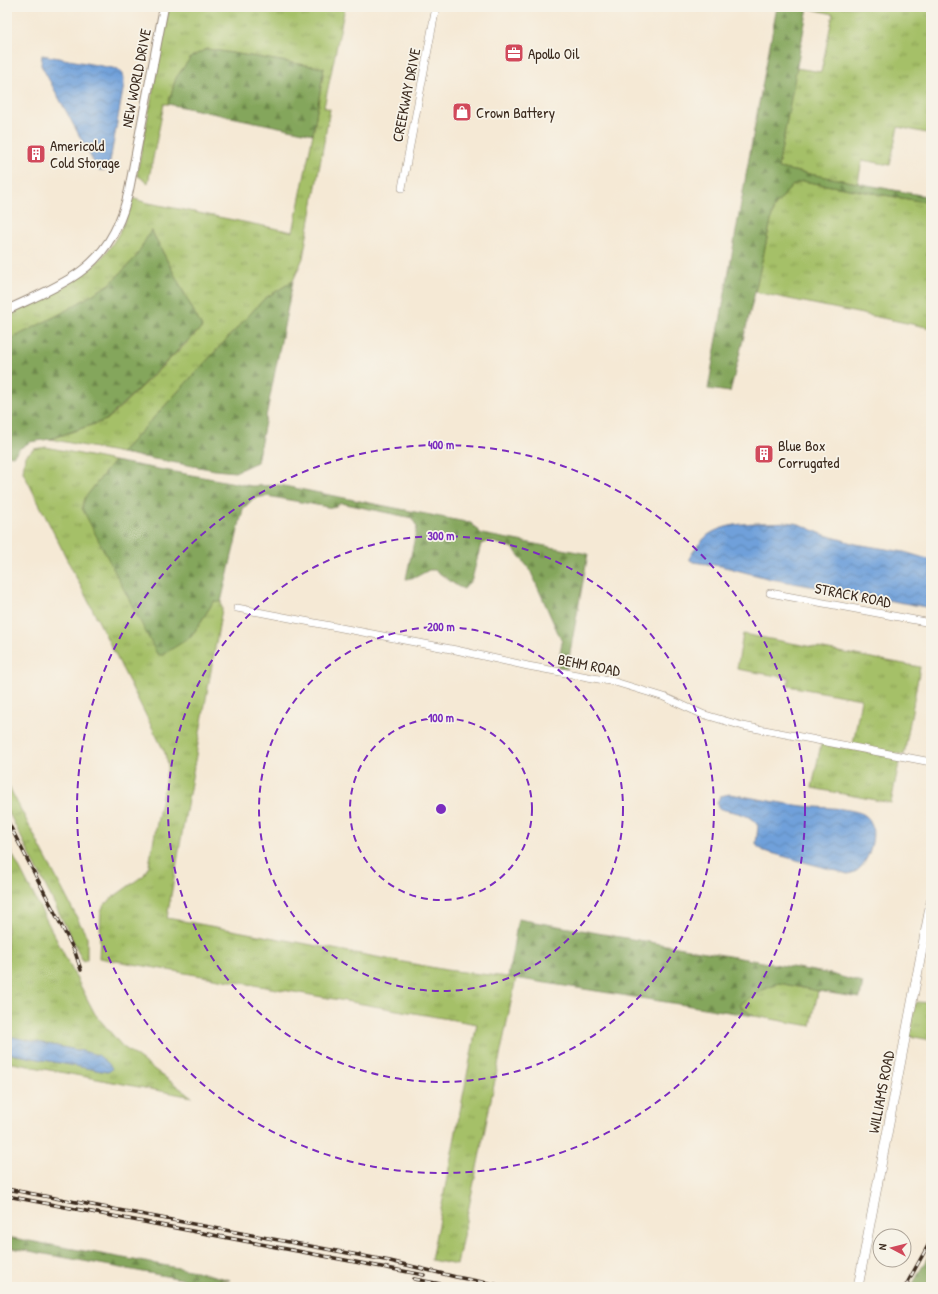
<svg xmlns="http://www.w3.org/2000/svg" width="938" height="1294" font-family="'Patrick Hand',sans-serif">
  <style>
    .grass { fill: url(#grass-tufts); stroke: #707542 }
    .forest { fill: url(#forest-firs); stroke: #60683d }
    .water { fill: url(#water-waves); stroke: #56657c }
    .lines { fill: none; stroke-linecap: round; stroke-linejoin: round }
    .minor-casing { stroke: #988a7a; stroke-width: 8 }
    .tertiary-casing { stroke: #988a7a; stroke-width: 10 }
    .secondary-casing { stroke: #988a7a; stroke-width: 10 }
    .minor { stroke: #fff; stroke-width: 7 }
    .tertiary { stroke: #fff; stroke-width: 8 }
    .secondary { stroke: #fff; stroke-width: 9 }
    .rail-casing { stroke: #3b2a1e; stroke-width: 3.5 }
    .rail { stroke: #f7f3e8; stroke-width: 2; stroke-dasharray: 6; stroke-linecap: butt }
    .ring { fill: none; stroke: #7b2cbf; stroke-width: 2; stroke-dasharray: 7 5 }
    .labels { text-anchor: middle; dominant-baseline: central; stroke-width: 3.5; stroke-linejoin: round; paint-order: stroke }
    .poi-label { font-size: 15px; fill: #3b2a1e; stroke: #f7f3e8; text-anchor: start }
    .street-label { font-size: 15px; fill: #3b2a1e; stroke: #f7f3e8 }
    .centre { fill: #7b2cbf; stroke: #f7f3e8; stroke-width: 2 }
    .ring-label { font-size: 12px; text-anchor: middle; font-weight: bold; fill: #7b2cbf; stroke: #f7f3e8; stroke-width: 3.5; stroke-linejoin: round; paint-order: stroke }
  </style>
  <defs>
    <pattern id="grass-tufts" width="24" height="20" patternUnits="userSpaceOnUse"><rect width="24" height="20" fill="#a5c067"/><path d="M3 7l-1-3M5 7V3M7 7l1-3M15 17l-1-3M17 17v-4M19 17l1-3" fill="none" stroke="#889c54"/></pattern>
    <pattern id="forest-firs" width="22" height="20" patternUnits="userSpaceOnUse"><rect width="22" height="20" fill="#84a65c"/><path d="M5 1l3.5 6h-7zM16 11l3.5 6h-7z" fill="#6d874b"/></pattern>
    <pattern id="water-waves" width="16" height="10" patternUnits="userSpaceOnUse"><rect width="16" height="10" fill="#70a0da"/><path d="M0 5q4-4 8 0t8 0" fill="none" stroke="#5d83b0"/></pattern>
  </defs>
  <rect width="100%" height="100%" fill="#f7f3e8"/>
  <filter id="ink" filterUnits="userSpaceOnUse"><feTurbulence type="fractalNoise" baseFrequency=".025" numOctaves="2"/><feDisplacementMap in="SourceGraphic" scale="8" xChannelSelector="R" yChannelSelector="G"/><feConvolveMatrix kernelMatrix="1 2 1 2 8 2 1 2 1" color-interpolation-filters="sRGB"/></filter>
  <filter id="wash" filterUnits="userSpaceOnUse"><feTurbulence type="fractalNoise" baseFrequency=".012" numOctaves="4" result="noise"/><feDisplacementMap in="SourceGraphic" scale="16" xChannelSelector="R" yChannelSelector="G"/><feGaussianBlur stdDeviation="0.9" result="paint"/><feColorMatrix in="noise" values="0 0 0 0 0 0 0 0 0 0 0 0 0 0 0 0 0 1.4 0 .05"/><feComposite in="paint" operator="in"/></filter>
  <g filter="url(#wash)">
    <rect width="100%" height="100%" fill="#f5e9d5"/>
    <g class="grass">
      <path d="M169,7h176l-21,100 6,2 -27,149 -10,23 -29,18 -143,154 -71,-14 57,-19 95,-92 -50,-97 -16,26 -26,27 -50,30 -53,27v-25c39,-20 86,-38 109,-78 8,-12 12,-27 16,-40l12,4 149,30 20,-98 11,-66 -117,-19 -16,8 -15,21 -8,26h-4l-16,79 -11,-8 1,-7z"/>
      <polygon points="812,7 931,7 931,134 898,127 890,165 862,160 858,183 778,168 796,68 821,72 833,14 812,9"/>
      <polygon points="802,181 931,203 931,233 927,254 931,260 931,328 755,292 774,207 792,186"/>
      <polygon points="46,447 114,461 85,498 191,637 214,601 221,602 222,609 167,918 446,970 516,978 457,1265 431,1260 477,1024 99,958 101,911 104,905 112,898 144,875 149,865 168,765 165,753 23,472 25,456 34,449"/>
      <polygon points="743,634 920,667 904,755 853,745 861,699 788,686 789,678 737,669"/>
      <polygon points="821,744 900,758 891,803 812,788"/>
      <polygon points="7,783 87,937 87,959 83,961 7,809"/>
      <polygon points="7,844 95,1014 122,1046 192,1097 7,1062 7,1053 107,1072 98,1055 82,1051 7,1036"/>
      <polygon points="779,983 818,991 811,1026 754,1016 741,1007 740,1004 758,992"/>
      <polygon points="917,1002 931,1003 931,1040 909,1036 915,1004"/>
    </g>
    <g class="forest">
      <polygon points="777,7 808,7 778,168 931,197 931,203 802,181 792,186 774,207 755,292 730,392 708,389 756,119"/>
      <polygon points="207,49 324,68 313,134 168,104 176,78 191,57"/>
      <polygon points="151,230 202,327 106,420 50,439 30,442 19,449 13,456 7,455 7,341 60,314 110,284 136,257"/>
      <polygon points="293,281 257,462 235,472 215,470 121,453 264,299"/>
      <polygon points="114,461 252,486 279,485 471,523 482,534 588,554 567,669 558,667 562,642 530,570 513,548 489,541 481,544 472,579 464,589 457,586 435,570 429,570 416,577 406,579 417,527 412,518 341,503 333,508 267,496 254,498 243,509 221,602 214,601 191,637 162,655 157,654 82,508 85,498"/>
      <polygon points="518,919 831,974 863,983 860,998 818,991 779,983 758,992 741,1004 741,1007 754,1016 508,977"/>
      <polygon points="7,1237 195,1271 230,1280 187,1280 7,1247"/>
      <polygon points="931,1251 931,1287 911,1287"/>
    </g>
    <g class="water">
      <polygon points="42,55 118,69 123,74 124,85 110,161 105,170 98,170 41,65"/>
      <path d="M787,522l12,2 23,10 34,10 48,8 27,8v48l-160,-29 -50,-13 -28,-4 -4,-3c4,-8 12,-18 19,-24 22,-15 54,-11 79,-13z"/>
      <path d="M730,794c24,4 48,9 73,12 15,2 52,1 63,10 14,11 4,43 -7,53 -3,3 -7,4 -11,5l-84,-23 -6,-4 -2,-3 2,-18c-9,-14 -25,-13 -40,-18l-1,-5 3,-7z"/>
      <polygon points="7,1036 82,1051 98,1055 108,1063 112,1068 110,1071 107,1072 7,1053"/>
    </g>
  </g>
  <g filter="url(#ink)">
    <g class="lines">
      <defs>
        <g id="minor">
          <polyline points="402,188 436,7"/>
          <polyline points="770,593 931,623"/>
          <polyline points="237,608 456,650 528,666 615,682 664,697 702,714 743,726 931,762"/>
        </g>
        <path id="tertiary" d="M7,310c23,-11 53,-23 73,-38 28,-20 42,-50 49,-82l35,-183"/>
        <polyline id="secondary" points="858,1287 931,902"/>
      </defs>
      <use href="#minor" class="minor-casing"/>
      <use href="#tertiary" class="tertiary-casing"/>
      <use href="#secondary" class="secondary-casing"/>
      <use href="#minor" class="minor"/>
      <use href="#tertiary" class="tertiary"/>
      <use href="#secondary" class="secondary"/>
      <defs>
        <g id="rail">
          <polyline points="7,820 75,952 81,970"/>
          <polyline points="7,1189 390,1261 456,1277 509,1287"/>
          <polyline points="7,1196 424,1275"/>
          <polyline points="414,1279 457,1287"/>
          <polyline points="905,1287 931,1240"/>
        </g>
      </defs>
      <use href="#rail" class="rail-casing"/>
      <use href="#rail" class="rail"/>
    </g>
  </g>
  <g class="ring">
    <circle cx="441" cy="809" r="91"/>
    <circle cx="441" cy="809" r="182"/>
    <circle cx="441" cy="809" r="273"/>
    <circle cx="441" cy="809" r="364"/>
  </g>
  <defs>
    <symbol id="office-square" viewBox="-11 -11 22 22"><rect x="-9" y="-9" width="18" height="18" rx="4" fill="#d1495b" stroke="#f7f3e8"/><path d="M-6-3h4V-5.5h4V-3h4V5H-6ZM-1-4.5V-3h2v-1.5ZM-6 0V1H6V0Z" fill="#fff"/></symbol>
    <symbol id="shop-square" viewBox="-11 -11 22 22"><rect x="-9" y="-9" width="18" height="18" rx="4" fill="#d1495b" stroke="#f7f3e8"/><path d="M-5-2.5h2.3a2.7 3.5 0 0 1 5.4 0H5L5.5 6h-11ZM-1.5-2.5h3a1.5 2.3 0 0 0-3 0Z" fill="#fff"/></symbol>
    <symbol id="building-square" viewBox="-11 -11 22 22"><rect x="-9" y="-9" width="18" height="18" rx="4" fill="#d1495b" stroke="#f7f3e8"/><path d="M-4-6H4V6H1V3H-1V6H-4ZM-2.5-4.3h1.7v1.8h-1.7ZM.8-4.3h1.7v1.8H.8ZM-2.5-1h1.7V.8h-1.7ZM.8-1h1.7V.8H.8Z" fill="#fff"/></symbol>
  </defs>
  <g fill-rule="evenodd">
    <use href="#office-square" x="503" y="42" width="22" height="22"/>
    <use href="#shop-square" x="451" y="101" width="22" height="22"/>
    <use href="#building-square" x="25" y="143" width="22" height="22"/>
    <use href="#building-square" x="753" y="443" width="22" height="22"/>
  </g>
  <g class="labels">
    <g class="poi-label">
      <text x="528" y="53">Apollo Oil</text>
      <text x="476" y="112">Crown Battery</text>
      <text x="50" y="145">Americold<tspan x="50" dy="17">Cold Storage</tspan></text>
      <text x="778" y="445">Blue Box<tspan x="778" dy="17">Corrugated</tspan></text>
    </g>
    <g class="street-label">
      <text transform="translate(136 78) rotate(-79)">NEW WORLD DRIVE</text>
      <text transform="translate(406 95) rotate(-79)">CREEKWAY DRIVE</text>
      <text transform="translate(853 595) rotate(11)">STRACK ROAD</text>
      <text transform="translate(589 665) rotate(11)">BEHM ROAD</text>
      <text transform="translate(881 1092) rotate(-79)">WILLIAMS ROAD</text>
    </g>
  </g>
  <circle cx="441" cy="809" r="6" class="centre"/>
  <g class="ring-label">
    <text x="441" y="449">400 m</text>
    <text x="441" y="540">300 m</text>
    <text x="441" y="631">200 m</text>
    <text x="441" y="722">100 m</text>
  </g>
  <rect width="938" height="1294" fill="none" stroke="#f7f3e8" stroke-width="24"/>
  <g transform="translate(892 1248) rotate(277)"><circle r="19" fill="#f7f3e8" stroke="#aca397"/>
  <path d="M0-3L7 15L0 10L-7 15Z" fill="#d1495b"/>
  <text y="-6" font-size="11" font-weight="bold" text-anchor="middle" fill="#3b2a1e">N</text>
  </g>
</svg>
